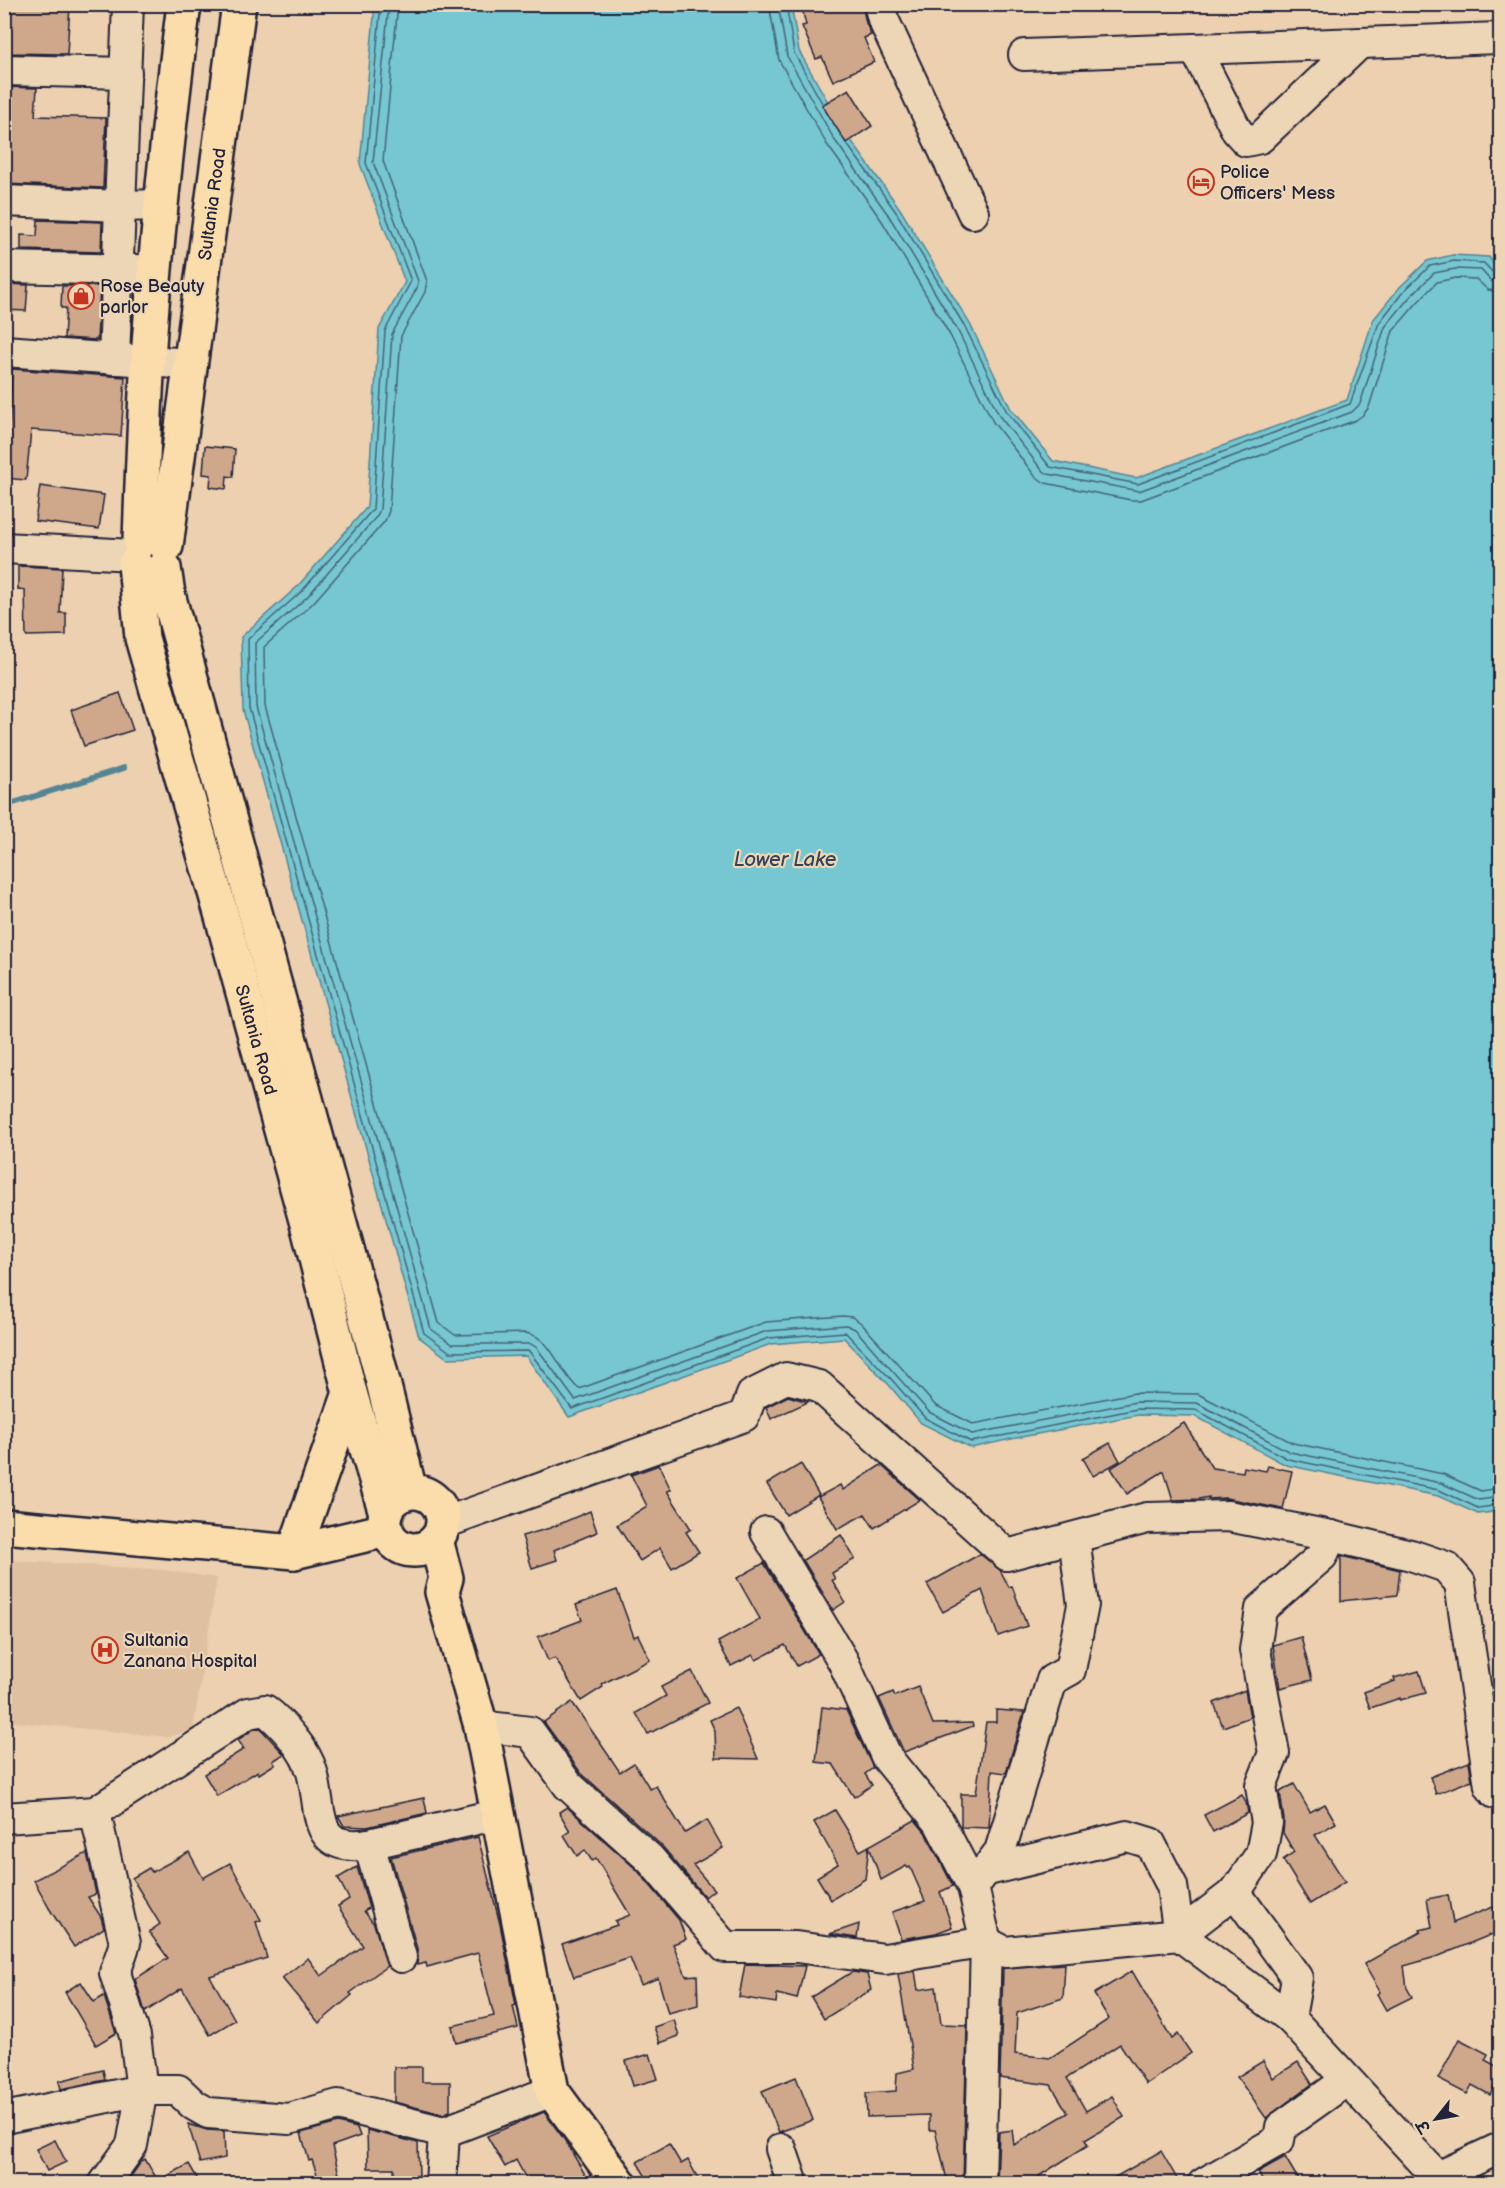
<svg xmlns="http://www.w3.org/2000/svg" width="1505" height="2188" font-family="'Balsamiq Sans','Playpen Sans Deva',sans-serif">
  <style>
    .built { fill: #dfc1a2 }
    .water { fill: #76c7d1; stroke: #548595; stroke-width: 1.5 }
    .lines { fill: none; stroke-linecap: round; stroke-linejoin: round }
    .shore { stroke: #446477; stroke-width: 1.5 }
    .stream { stroke: #548595; stroke-width: 6 }
    .building { fill: #cfa88c; stroke: #22223b; stroke-width: 1.5 }
    .minor-casing { stroke: #22223b; stroke-width: 34 }
    .major-casing { stroke: #22223b; stroke-width: 38 }
    .minor { stroke: #edd6b5; stroke-width: 30 }
    .major { stroke: #fbddab; stroke-width: 33 }
    .labels { text-anchor: middle; dominant-baseline: central; stroke-width: 4.5; stroke-linejoin: round; paint-order: stroke }
    .poi-label { font-size: 18px; fill: #22223b; stroke: #edd6b5; text-anchor: start }
    .street-label { font-size: 18px; fill: #22223b; stroke: #edd6b5 }
    .water-label { font-size: 20px; font-style: italic; fill: #334359; stroke: #edd6b5 }
  </style>
  <rect width="100%" height="100%" fill="#ecd0af"/>
  <filter id="ink" filterUnits="userSpaceOnUse"><feTurbulence type="fractalNoise" baseFrequency=".0167" numOctaves="2"/><feDisplacementMap in="SourceGraphic" scale="12" xChannelSelector="R" yChannelSelector="G"/><feConvolveMatrix kernelMatrix="1 2 1 2 8 2 1 2 1" color-interpolation-filters="sRGB"/></filter>
  <g filter="url(#ink)">
    <polygon class="built" points="4,1560 163,1570 217,1578 193,1730 169,1737 5,1721"/>
    <polygon class="water" points="375,5 791,5 799,51 845,132 900,209 970,324 1011,409 1053,461 1136,478 1347,400 1373,320 1399,288 1427,261 1453,255 1489,257 1500,273 1500,1511 1478,1514 1438,1496 1286,1465 1195,1416 1138,1415 1016,1438 971,1448 921,1423 889,1385 844,1338 771,1344 569,1417 526,1356 447,1358 419,1337 243,710 241,637 297,587 367,507 379,329 405,282 360,164"/>
    <g class="lines">
      <g class="shore">
        <polyline points="381,4 366,163 411,281 385,331 373,509 302,591 248,639 249,708 424,1333 450,1352 529,1351 572,1409 769,1338 845,1332 893,1381 925,1418 971,1442 1137,1409 1196,1410 1288,1459 1439,1490 1478,1508 1500,1505"/>
        <polyline points="389,4 373,162 418,281 417,288 392,334 380,509 377,516 307,597 255,643 256,707 431,1329 452,1344 531,1344 537,1348 575,1400 767,1331 846,1325 855,1329 929,1412 972,1434 1136,1402 1197,1403 1290,1452 1441,1483 1479,1500 1500,1497"/>
        <path d="M398,4l-15,157 44,120 -2,11 -24,44 -12,175 -4,10 -72,82 -49,44 1,59 174,617 16,12 71,-2c27,4 33,41 53,56l187,-67 77,-6 9,1 9,6 74,82 38,19 162,-31 63,1 95,49 150,31 38,17 19,-3"/>
        <polyline points="769,4 779,60 826,143 882,221 950,335 993,422 1035,476 1045,483 1131,500 1141,500 1356,420 1363,415 1369,407 1393,331 1416,304 1437,282 1455,278 1476,279 1488,290 1500,292"/>
        <polyline points="778,4 787,56 834,139 889,216 958,331 1000,417 1042,470 1048,474 1139,491 1352,412 1360,404 1385,327 1409,298 1434,273 1455,269 1481,270 1491,281 1500,283"/>
        <polyline points="786,4 794,53 822,103"/>
        <polyline points="847,144 896,212 965,327 1007,412 1050,467 1138,484 1350,404 1379,323 1403,292 1430,266 1454,261 1484,263 1494,274 1500,275"/>
      </g>
      <polyline class="stream" points="4,806 124,768"/>
    </g>
    <g class="building">
      <polygon points="4,4 70,4 67,54 4,53"/>
      <polygon points="801,4 862,4 866,23 871,35 864,38 874,62 833,81 822,57 816,59 802,26 806,25"/>
      <polygon points="4,87 37,88 35,116 106,118 103,188 4,184"/>
      <polygon points="849,89 872,126 846,143 822,105"/>
      <polygon points="38,220 102,222 101,252 21,250 21,235 37,236"/>
      <polygon points="5,284 28,285 26,311 4,310"/>
      <polygon points="62,286 100,286 97,340 64,338 66,308 61,308"/>
      <polygon points="12,369 125,377 121,436 31,430 26,480 4,478 4,431 9,431"/>
      <polygon points="205,446 235,449 233,477 227,476 226,489 210,487 211,475 203,474"/>
      <polygon points="40,486 104,495 99,529 35,521"/>
      <polygon points="18,566 62,568 60,613 66,613 66,635 26,636 25,590 18,589"/>
      <polygon points="120,693 133,730 84,746 71,710"/>
      <polygon points="788,1396 808,1402 771,1419 766,1407"/>
      <polygon points="1184,1423 1212,1468 1243,1472 1244,1467 1266,1471 1268,1466 1292,1471 1283,1509 1226,1498 1208,1499 1209,1497 1199,1499 1173,1500 1164,1471 1127,1494 1111,1468"/>
      <polygon points="1110,1443 1120,1461 1093,1476 1083,1458"/>
      <polygon points="801,1464 819,1495 786,1515 767,1484"/>
      <polygon points="659,1465 671,1490 667,1491 691,1529 686,1532 699,1552 672,1568 660,1548 640,1561 617,1525 647,1506 631,1475"/>
      <polygon points="881,1465 920,1500 874,1528 865,1514 837,1529 818,1497 840,1485 843,1490"/>
      <polygon points="590,1511 597,1532 554,1550 557,1560 532,1568 522,1536 550,1528"/>
      <polygon points="841,1535 855,1559 832,1573 835,1579 832,1580 845,1602 833,1610 803,1560"/>
      <polygon points="980,1554 1000,1570 1009,1587 1012,1586 1027,1626 998,1636 982,1590 943,1612 927,1584"/>
      <polygon points="1341,1556 1400,1570 1397,1595 1341,1601"/>
      <polygon points="764,1563 819,1654 797,1666 785,1645 756,1660 753,1655 731,1666 718,1642 760,1619 737,1578"/>
      <polygon points="617,1590 634,1637 638,1635 650,1660 602,1684 603,1687 581,1701 555,1658 548,1661 538,1637 582,1620 576,1605"/>
      <polygon points="1301,1637 1312,1680 1280,1688 1273,1645"/>
      <polygon points="692,1671 708,1703 648,1734 636,1713 666,1696 661,1687"/>
      <polygon points="1419,1671 1426,1693 1400,1700 1400,1698 1370,1708 1364,1692 1395,1681 1394,1678"/>
      <polygon points="918,1687 933,1724 972,1723 973,1726 904,1752 879,1698 893,1692 895,1696"/>
      <polygon points="1245,1690 1250,1717 1223,1727 1214,1703"/>
      <polygon points="572,1702 620,1772 634,1763 650,1789 656,1786 685,1833 707,1820 723,1848 693,1865 714,1890 705,1897 662,1846 581,1773 544,1722"/>
      <polygon points="822,1707 846,1710 873,1768 865,1774 872,1785 854,1797 833,1764 816,1762"/>
      <polygon points="736,1708 758,1759 716,1758 715,1731 710,1720"/>
      <polygon points="996,1710 1024,1712 1006,1773 992,1771 989,1828 961,1827 961,1794 976,1794 986,1722 996,1722"/>
      <polygon points="260,1728 284,1754 273,1761 275,1764 259,1774 258,1771 217,1796 204,1774 244,1749 238,1740 254,1729"/>
      <polygon points="1469,1762 1472,1780 1436,1794 1430,1777"/>
      <polygon points="1294,1784 1310,1812 1325,1804 1336,1823 1315,1835 1345,1882 1310,1904 1283,1860 1294,1852 1283,1833 1284,1820 1280,1792"/>
      <polygon points="1242,1795 1246,1802 1248,1813 1213,1832 1204,1815"/>
      <polygon points="424,1798 427,1813 367,1827 344,1826 338,1816"/>
      <polygon points="567,1807 638,1871 679,1920 686,1939 673,1944 686,1976 697,1975 698,2005 668,2013 658,1978 641,1985 630,1958 574,1977 562,1944 617,1925 615,1921 630,1915 596,1858 592,1861 585,1850 577,1856 564,1835 570,1831 559,1812"/>
      <polygon points="835,1810 860,1851 869,1846 865,1879 831,1900 817,1877 838,1864 814,1822"/>
      <polygon points="915,1820 925,1832 953,1886 940,1892 952,1927 936,1933 901,1939 892,1912 925,1901 910,1867 908,1868 906,1866 881,1880 869,1846"/>
      <polygon points="478,1837 500,1924 516,2005 513,2006 518,2028 456,2043 452,2026 494,2016 478,1953 427,1967 426,1963 417,1965 418,1952 391,1857"/>
      <polygon points="189,1852 203,1878 230,1863 261,1920 256,1922 267,1958 210,1976 235,2020 210,2035 182,1988 145,2012 135,1979 168,1958 149,1932 160,1924 132,1878 149,1868 152,1872"/>
      <polygon points="87,1853 96,1894 88,1897 101,1917 104,1928 74,1947 49,1908 34,1880"/>
      <polygon points="357,1867 369,1908 364,1911 374,1924 387,1966 350,1993 352,1995 319,2023 282,1978 308,1958 321,1976 363,1946 338,1906 349,1899 338,1878"/>
      <polygon points="1448,1895 1453,1923 1500,1904 1500,1931 1439,1956 1404,1966 1407,1988 1412,1997 1386,2010 1377,1994 1380,1992 1364,1964 1421,1932 1420,1930 1432,1927 1427,1899"/>
      <polygon points="859,1924 857,1938 830,1934"/>
      <polygon points="745,1964 805,1966 797,1999 777,1994 776,2003 739,1997"/>
      <polygon points="1065,1964 1063,1998 1017,2013 1015,2054 1050,2058 1109,2019 1094,1994 1132,1971 1172,2039 1178,2034 1191,2053 1146,2084 1120,2044 1067,2078 1086,2111 1112,2096 1124,2117 1085,2140 1088,2145 1039,2176 1039,2184 997,2184 999,2132 1012,2130 1014,2145 1068,2113 1051,2085 1000,2078 1003,1968"/>
      <polygon points="915,1971 918,1990 936,1987 941,2024 967,2025 963,2184 948,2184 935,2130 929,2130 929,2115 867,2117 866,2093 896,2091 897,2073 914,2069 898,1974"/>
      <polygon points="852,1972 867,1974 871,1990 824,2019 811,1997"/>
      <polygon points="81,1982 94,2002 104,1996 116,2033 96,2045 65,1992"/>
      <polygon points="674,2020 679,2036 660,2043 654,2027"/>
      <polygon points="1459,2039 1488,2054 1485,2060 1500,2068 1500,2076 1490,2095 1472,2085 1467,2094 1438,2079"/>
      <polygon points="650,2054 658,2079 633,2086 626,2061"/>
      <polygon points="1263,2061 1273,2078 1298,2062 1312,2084 1266,2118 1237,2077"/>
      <polygon points="394,2067 422,2067 422,2082 450,2082 450,2111 443,2114 394,2102"/>
      <polygon points="103,2070 105,2080 61,2089 59,2081"/>
      <polygon points="796,2077 813,2120 779,2132 762,2091"/>
      <polygon points="544,2112 564,2139 586,2176 573,2184 529,2184 516,2160 505,2167 487,2136"/>
      <polygon points="338,2123 357,2128 360,2136 332,2146 339,2174 319,2181 312,2160 309,2161 301,2133"/>
      <polygon points="188,2124 207,2130 224,2131 225,2158 200,2163"/>
      <polygon points="367,2130 418,2143 419,2176 394,2176 394,2168 368,2168"/>
      <polygon points="55,2140 66,2162 47,2171 36,2149"/>
      <polygon points="669,2144 681,2164 688,2160 701,2184 652,2184 648,2176 646,2177 637,2162"/>
      <polygon points="1161,2151 1180,2184 1103,2184"/>
      <polygon points="1285,2157 1301,2184 1264,2184 1258,2172"/>
      <polygon points="145,2159 158,2181 189,2164 200,2183 128,2184 127,2182 141,2162"/>
    </g>
    <g class="lines">
      <defs>
        <g id="minor">
          <polyline points="879,4 883,19 973,213"/>
          <polyline points="1195,49 1237,131 1246,141 1260,138 1360,43"/>
          <polyline points="1024,55 1500,38"/>
          <polyline points="4,70 126,73"/>
          <polyline points="4,201 120,206 162,205"/>
          <polyline points="4,267 136,270"/>
          <polyline points="4,351 191,364"/>
          <polyline points="114,359 128,4"/>
          <polyline points="4,548 133,555"/>
          <polyline points="444,1523 744,1416 752,1395 786,1378 819,1386 1007,1555 1147,1518 1228,1516 1331,1536 1411,1555 1446,1567 1460,1583 1490,1786 1495,1793 1500,1793"/>
          <polyline points="766,1532 843,1661 887,1758 939,1822 973,1887"/>
          <polyline points="481,1726 530,1732 568,1785 650,1859 725,1947 796,1947 885,1959 986,1942 1005,1952 1179,1935 1290,2018 1444,2184"/>
          <polyline points="95,1812 125,1943 115,1973 135,2036 142,2090 132,2145 104,2184"/>
          <path d="M4,1818l91,-6 153,-99 17,-3c17,13 41,40 47,62 11,40 -1,81 57,72l130,-30"/>
          <polyline points="369,1844 401,1957"/>
          <polyline points="984,1871 1127,1836 1150,1843 1172,1886 1179,1935 1235,1892 1261,1854 1267,1823 1261,1786 1274,1753 1255,1650 1261,1609 1322,1556 1331,1536"/>
          <polyline points="1235,1892 1297,1978 1290,2018"/>
          <polyline points="4,2118 142,2090 178,2090 194,2105 208,2113 289,2119 338,2105 444,2132"/>
          <polyline points="781,2149 793,2184"/>
          <polyline points="441,2184 444,2132 552,2091"/>
          <polyline points="980,2184 986,1942 973,1887 1000,1851 1052,1680 1070,1670 1083,1605 1074,1538"/>
          <polyline points="1203,2184 1279,2140 1281,2127 1346,2081"/>
          <polyline points="1431,2184 1438,2177 1500,2148"/>
        </g>
        <g id="major">
          <path d="M140,542c2,-61 4,-122 8,-183 8,-118 21,-237 36,-355"/>
          <path id="s1" d="M166,546l73,-542"/>
          <path id="s2" d="M135,564l7,74 79,275 88,318 41,162 36,120"/>
          <polyline points="164,568 168,594 379,1366 410,1491"/>
          <circle cx="414" cy="1521" r="29"/>
          <polyline points="4,1526 294,1552 386,1530"/>
          <polyline points="436,1540 446,1578 442,1592 481,1726 552,2091 620,2184"/>
          <polyline points="294,1552 350,1393"/>
        </g>
      </defs>
      <use href="#minor" class="minor-casing"/>
      <use href="#major" class="major-casing"/>
      <use href="#minor" class="minor"/>
      <use href="#major" class="major"/>
    </g>
  </g>
  <defs>
    <symbol id="hotel-ring" viewBox="-11 -11 22 22"><circle r="9.5" fill="#edd6b5" stroke="#c8321e" stroke-width="1.5"/><path d="M-6-4.5h1.5V1H6V5H4.5V3h-9V5H-6ZM-4 0a1.8 1.8 0 1 1 3.6 0ZM.5 0V-2.5h3Q6-2.5 6 0Z" fill="#c8321e"/></symbol>
    <symbol id="shop-ring" viewBox="-11 -11 22 22"><circle r="9.5" fill="#edd6b5" stroke="#c8321e" stroke-width="1.5"/><path d="M-5-2.5h2.3a2.7 3.5 0 0 1 5.4 0H5L5.5 6h-11ZM-1.5-2.5h3a1.5 2.3 0 0 0-3 0Z" fill="#c8321e"/></symbol>
    <symbol id="hospital-ring" viewBox="-11 -11 22 22"><circle r="9.5" fill="#edd6b5" stroke="#c8321e" stroke-width="1.5"/><path d="M-5-5h3v3.5h4V-5h3V5h-3V1.5h-4V5h-3Z" fill="#c8321e"/></symbol>
  </defs>
  <g fill-rule="evenodd">
    <use href="#hotel-ring" x="1186" y="167" width="30" height="30"/>
    <use href="#shop-ring" x="66" y="281" width="30" height="30"/>
    <use href="#hospital-ring" x="90" y="1635" width="30" height="30"/>
  </g>
  <g class="labels">
    <g class="poi-label">
      <text x="1220" y="172">Police<tspan x="1220" dy="21">Officers' Mess</tspan></text>
      <text x="100" y="286">Rose Beauty<tspan x="100" dy="21">parlor</tspan></text>
      <text x="124" y="1640">Sultania<tspan x="124" dy="21">Zanana Hospital</tspan></text>
    </g>
    <g class="street-label">
      <text stroke="none"><textPath href="#s1" startOffset="345">Sultania Road</textPath></text>
      <text stroke="none"><textPath href="#s2" startOffset="492">Sultania Road</textPath></text>
    </g>
    <g class="water-label">
      <text x="785" y="860">Lower Lake</text>
    </g>
  </g>
  <rect width="1505" height="2188" fill="none" stroke="#edd6b5" stroke-width="24"/>
  <rect x="12" y="12" width="1481" height="2164" fill="none" stroke="#22223b" stroke-width="2" filter="url(#ink)"/>
  <g transform="translate(1436 2119) rotate(239)" stroke="#edd6b5" stroke-width="4.5" paint-order="stroke">
  <path d="M0-4.5L10 22L0 15L-10 22Z" fill="#22223b"/>
  <text y="-9" font-size="16" font-weight="bold" text-anchor="middle" fill="#22223b">उ</text>
  </g>
</svg>
